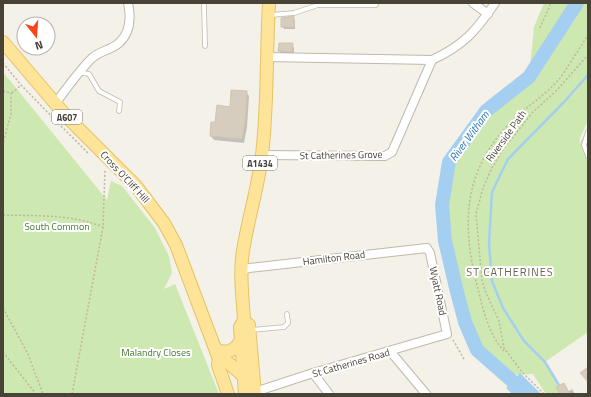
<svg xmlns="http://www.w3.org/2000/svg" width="591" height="397" font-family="'Titillium Web',sans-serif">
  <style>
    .green { fill: #cee8b1 }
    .water { fill: #a5cff0 }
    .shadow { fill: #0003 }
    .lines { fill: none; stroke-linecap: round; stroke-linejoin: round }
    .stream { stroke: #a5cff0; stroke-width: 2.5 }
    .river { stroke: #a5cff0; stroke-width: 14 }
    .building { fill: #d6cdbe; stroke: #d1c5b1 }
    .service-casing { stroke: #c0b9ab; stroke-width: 5.5 }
    .minor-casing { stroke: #c0b9ab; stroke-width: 10 }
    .primary-casing { stroke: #e4c367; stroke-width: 14 }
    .path { stroke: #c2b69c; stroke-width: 1.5; stroke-dasharray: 2 2; stroke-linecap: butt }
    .service { stroke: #fff; stroke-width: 4 }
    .minor { stroke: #fff; stroke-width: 8 }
    .primary { stroke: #fee498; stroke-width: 12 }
    .labels { text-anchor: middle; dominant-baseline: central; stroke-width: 4; stroke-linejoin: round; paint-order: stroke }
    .shield { fill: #fff; stroke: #7f7b73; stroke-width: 1 }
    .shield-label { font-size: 9px; font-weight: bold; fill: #484237 }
    .street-label { font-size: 10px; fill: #484237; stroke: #fff }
    .park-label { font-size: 10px; fill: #457a2a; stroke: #fff }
    .water-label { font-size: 11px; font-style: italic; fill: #2f77b4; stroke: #fff }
    .neighbourhood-label { font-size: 11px; letter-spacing: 1px; fill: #6b604e; stroke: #fff }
  </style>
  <rect width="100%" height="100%" fill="#f4f1e9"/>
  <g class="green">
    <polygon points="544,3 588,3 588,120 580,138 579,144 588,129 588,332 545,362 565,394 546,394 533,374 506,375 477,350 465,322 445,241 442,205 449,162 486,111 529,77 534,27"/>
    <polygon points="3,72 107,200 111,181 122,186 155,228 169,256 172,273 164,289 175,284 219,394 3,394"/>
  </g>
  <polygon class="water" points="520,373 541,394 512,394 506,388"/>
  <g class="shadow">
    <polygon points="294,18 295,21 295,29 284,29 282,26"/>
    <polygon points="280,44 292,44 294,48 294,56 282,55 279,51"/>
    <polygon points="246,92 249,96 247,127 244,143 214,140 211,136 216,124"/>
    <polygon points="572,389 575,394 561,394 568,392"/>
  </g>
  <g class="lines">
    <polyline class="stream" points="560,387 545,362 524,341 503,308 492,281 489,243 492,192 508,159 564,102 588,75"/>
    <polyline class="river" points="527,394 477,350 465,322 457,292 445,241 442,205 449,162 486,111 529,77 577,3"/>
  </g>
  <g class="building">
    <polygon points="294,16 294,27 281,27 281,18"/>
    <polygon points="279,43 293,43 292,52 278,51"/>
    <polygon points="231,90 247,91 245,122 242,139 210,136 211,122 215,122 217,105 230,107"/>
    <polygon points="588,367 588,382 580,373"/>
    <polygon points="564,383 570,394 560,394 556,387"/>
  </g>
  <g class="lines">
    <defs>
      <g id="service">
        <polyline points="204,3 205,46"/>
        <polyline points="271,15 294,13 318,5 376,5"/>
        <polyline points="78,72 89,74 99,91 120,102 119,111"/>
        <polyline points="588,132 584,145 588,156"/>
        <polyline points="250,330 284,327 288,323 287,314"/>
      </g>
      <g id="minor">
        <polyline points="473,3 488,14"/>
        <path d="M267,57l165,3c32,-15 44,-29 63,-57"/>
        <path d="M55,104c12,-16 23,-32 37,-46 8,-7 19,-8 27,-15 12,-11 12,-26 9,-40"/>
        <polyline points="262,155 385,156 392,152 432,60"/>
        <polyline points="241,271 249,268 427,248 430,253 447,334 313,373 255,392"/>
        <polyline points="390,351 426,394"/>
        <polyline points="313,373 329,394"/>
      </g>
      <g id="primary">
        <polyline points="3,42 66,116 136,186 164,223 176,245 219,359"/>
        <path d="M244,321c-1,-23 -5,-47 -1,-70 5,-32 15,-63 19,-96 6,-50 4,-101 7,-152"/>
        <polyline points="244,321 249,325 255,394"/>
        <polyline points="244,321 240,327 245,394"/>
        <path d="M216,350c11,3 17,2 24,-8"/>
        <polyline points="219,359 224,359 247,379"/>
        <polyline points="219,359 218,365 228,394"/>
      </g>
    </defs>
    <use href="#service" class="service-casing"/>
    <use href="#minor" class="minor-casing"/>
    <use href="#primary" class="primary-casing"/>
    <g class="path">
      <polyline points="540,28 551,3"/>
      <polyline points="3,63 21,85 58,123"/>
      <polyline points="3,91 11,93 11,114 3,143"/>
      <polyline points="12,93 21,85"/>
      <polyline points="61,126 89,154"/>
      <path d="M3,215c33,1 69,-1 100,12"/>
      <polyline points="3,308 28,354 43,394"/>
      <polyline points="453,340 464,359"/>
      <path d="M504,351c-17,-18 -22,-47 -28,-70 -15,-62 -11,-113 36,-160 15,-15 35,-27 48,-43 10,-14 19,-29 28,-43"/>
      <polyline points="3,352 36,394"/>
      <polyline points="72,394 103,227 105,169"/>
      <polyline points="544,394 522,372 504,348 499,321 486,293 482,281 476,214 483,188 491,170 501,152 533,112 556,91 588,55"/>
      <polyline points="553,394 554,393"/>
    </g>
    <use href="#service" class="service"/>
    <use href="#minor" class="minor"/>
    <use href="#primary" class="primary"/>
  </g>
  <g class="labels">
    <g class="shield">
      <rect x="52" y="110" width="30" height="14" rx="3"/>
      <rect x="243" y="156" width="34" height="14" rx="3"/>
    </g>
    <g class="shield-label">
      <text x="67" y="117">A607</text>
      <text x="260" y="163">A1434</text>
    </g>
    <g class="street-label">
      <text transform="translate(506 136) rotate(-54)">Riverside Path</text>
      <text transform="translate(341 155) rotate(-1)">St Catherines Grove</text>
      <text transform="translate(125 177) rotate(47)">Cross O'Cliff Hill</text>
      <text transform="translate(334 258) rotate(-7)">Hamilton Road</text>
      <text transform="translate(438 291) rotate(78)">Wyatt Road</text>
      <text transform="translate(351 363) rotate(-16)">St Catherines Road</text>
    </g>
    <g class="park-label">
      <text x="57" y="226">South Common</text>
      <text x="156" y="352">Malandry Closes</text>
    </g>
    <g class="water-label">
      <text transform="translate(469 136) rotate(-54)">River Witham</text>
    </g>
    <g class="neighbourhood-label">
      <text x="510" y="272">ST CATHERINES</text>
    </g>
  </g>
  <rect width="591" height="397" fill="none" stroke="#484237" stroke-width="8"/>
  <g transform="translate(36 36) rotate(163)"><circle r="19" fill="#ffffff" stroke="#b6b3af"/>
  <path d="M0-3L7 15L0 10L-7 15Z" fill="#fa441a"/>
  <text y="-6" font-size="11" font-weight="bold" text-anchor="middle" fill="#484237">N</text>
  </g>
</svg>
